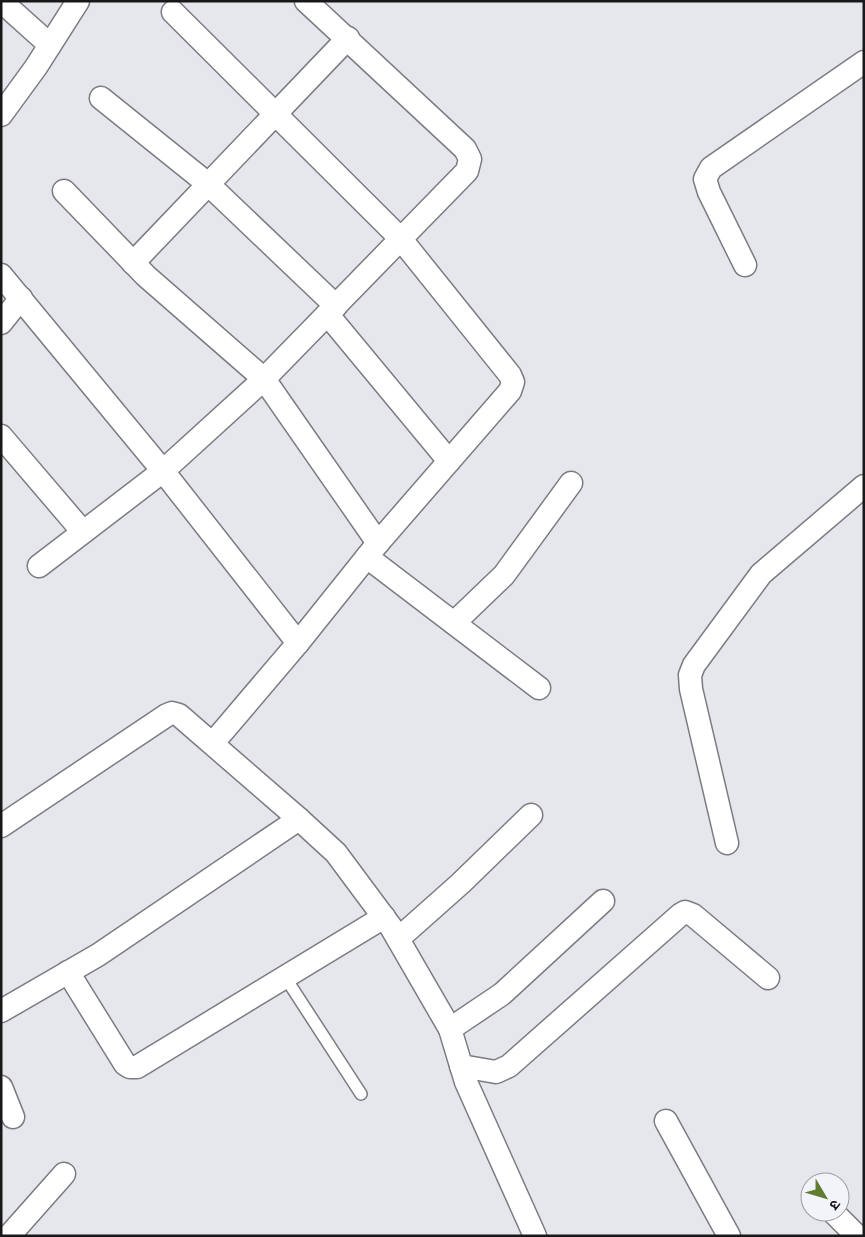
<svg xmlns="http://www.w3.org/2000/svg" width="865" height="1237" font-family="Lora,'Noto Sans Devanagari',serif">
  <style>
    .lines { fill: none; stroke-linecap: round; stroke-linejoin: round }
    .lane-casing { stroke: #7b7c81; stroke-width: 14 }
    .street-casing { stroke: #7b7c81; stroke-width: 25 }
    .lane { stroke: #fff; stroke-width: 11 }
    .street { stroke: #fff; stroke-width: 22 }
  </style>
  <rect width="100%" height="100%" fill="#e6e7ec"/>
  <g class="lines">
    <defs>
      <polyline id="lane" points="285,977 361,1094"/>
      <g id="street">
        <polyline points="1,1 50,45"/>
        <polyline points="173,12 400,238 510,375 513,382 510,391 378,543 298,643 213,743"/>
        <polyline points="101,98 208,184 336,306"/>
        <polyline points="1,115 36,67 78,1"/>
        <polyline points="64,191 146,276 264,379 378,543"/>
        <polyline points="133,263 348,38"/>
        <polyline points="745,265 709,192 705,179 711,168 864,62"/>
        <polyline points="1,275 163,471 298,643"/>
        <polyline points="328,315 449,461"/>
        <polyline points="1,323 21,298"/>
        <polyline points="1,436 83,532"/>
        <polyline points="367,557 539,688"/>
        <polyline points="39,566 163,471 264,379 467,171 470,159 465,149 306,1"/>
        <polyline points="454,623 504,575 571,483"/>
        <polyline points="1,826 167,715 172,713 179,715 299,819 336,853 391,927 450,1029 466,1082 535,1236"/>
        <polyline points="727,843 691,689 690,675 694,665 761,574 864,486"/>
        <polyline points="398,939 461,883 531,815"/>
        <polyline points="68,972 125,1064 130,1067 137,1067 384,917"/>
        <polyline points="1,1011 98,955 299,819"/>
        <polyline points="450,1029 502,994 603,901"/>
        <polyline points="461,1066 496,1072 509,1066 680,915 685,912 693,915 768,978"/>
        <polyline points="1,1087 13,1117"/>
        <polyline points="666,1121 729,1236"/>
        <polyline points="833,1212 857,1236"/>
        <polyline points="9,1236 64,1174"/>
      </g>
    </defs>
    <use href="#lane" class="lane-casing"/>
    <use href="#street" class="street-casing"/>
    <use href="#lane" class="lane"/>
    <use href="#street" class="street"/>
  </g>
  <rect width="865" height="1237" fill="none" stroke="#18181a" stroke-width="5"/>
  <g transform="translate(825 1197) rotate(128)"><circle r="24" fill="#f3f4f9" stroke="#9b9ca0"/>
  <path d="M0-4L9 19L0 12L-9 19Z" fill="#5f7c31"/>
  <text y="-8" font-size="14" font-weight="bold" text-anchor="middle" fill="#18181a">उ</text>
  </g>
</svg>
